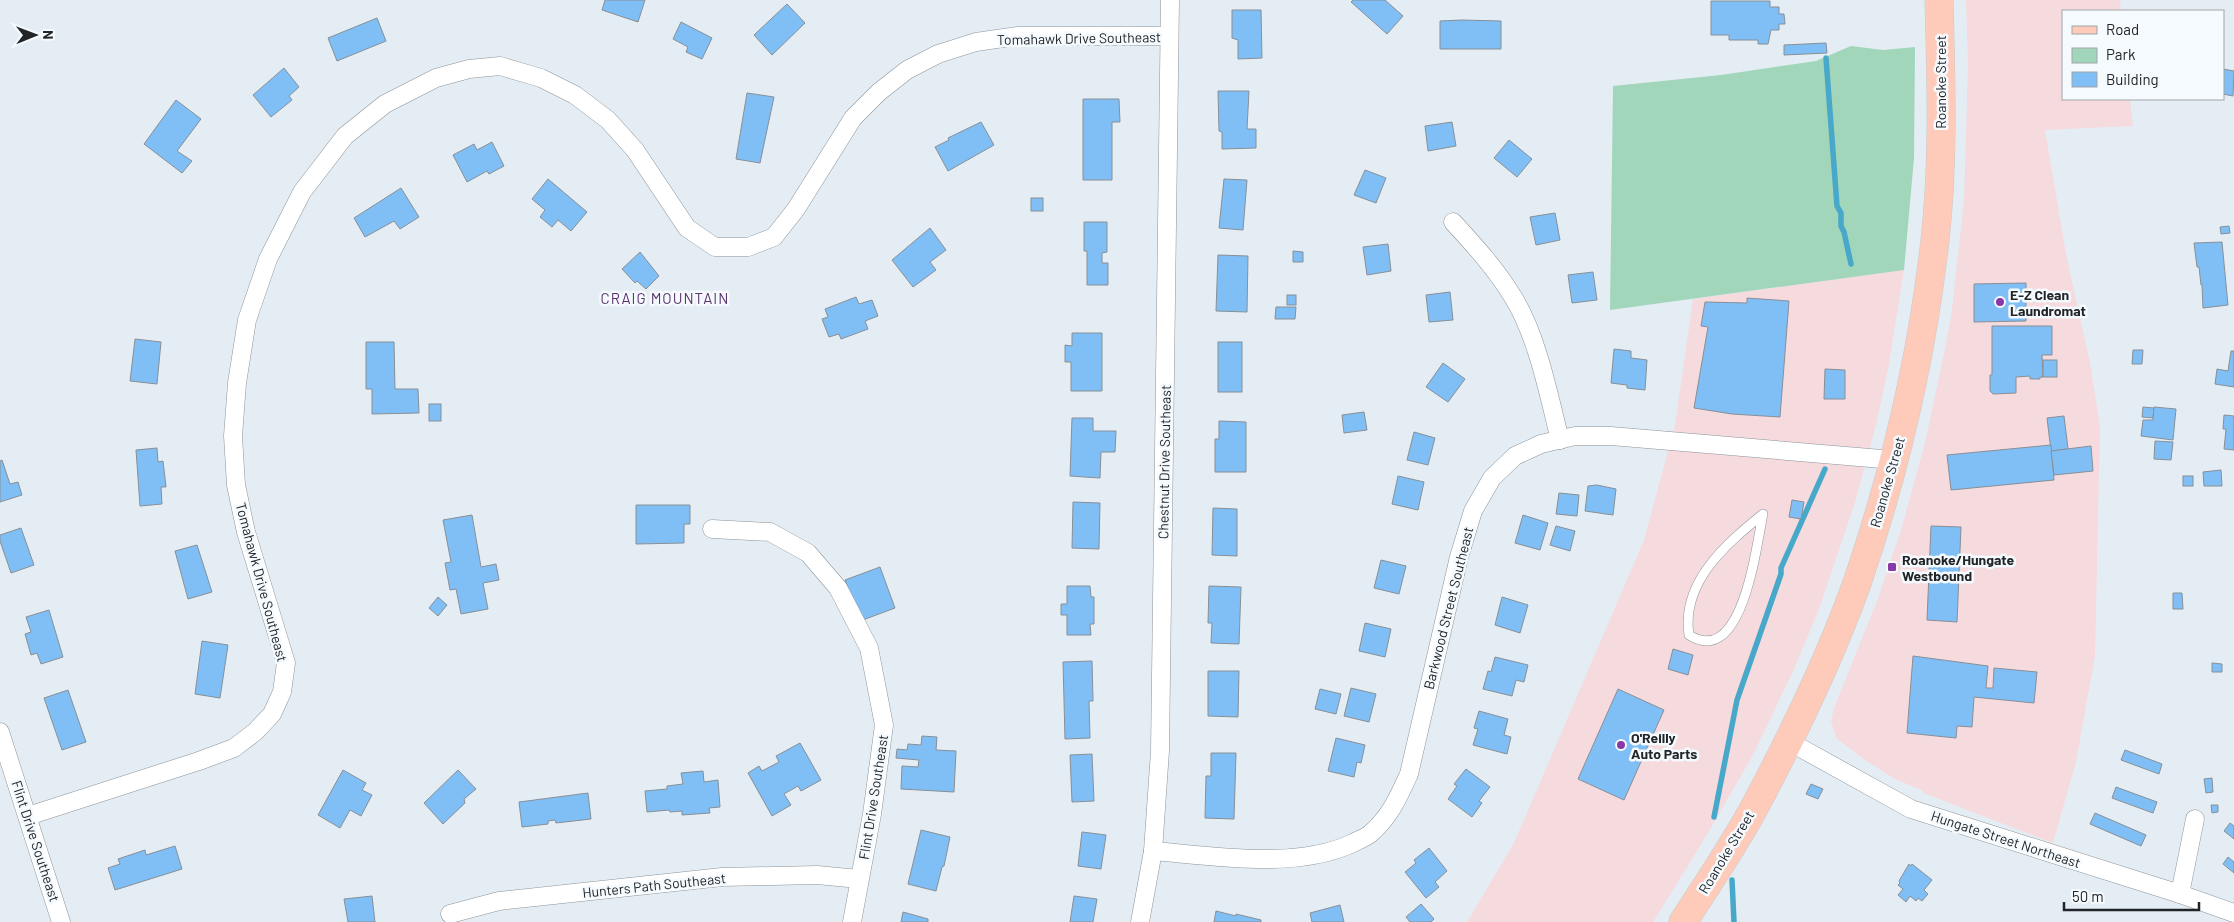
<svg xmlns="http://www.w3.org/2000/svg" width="2234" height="922" font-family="Barlow,sans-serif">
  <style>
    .commercial { fill: #f5dade }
    .green { fill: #a1d6ba }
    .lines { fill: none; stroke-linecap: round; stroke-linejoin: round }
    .stream { stroke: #47a8c9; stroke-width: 5.5 }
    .building { fill: #80bff6; stroke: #888f96 }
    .service-casing { stroke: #8c949a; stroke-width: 10 }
    .minor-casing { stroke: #8c949a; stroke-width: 19 }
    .primary-casing { stroke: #cacbcb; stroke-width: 29 }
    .service { stroke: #fff; stroke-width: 9 }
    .minor { stroke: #fff; stroke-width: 18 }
    .primary { stroke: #fecaba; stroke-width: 28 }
    .poi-dot { fill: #8838a7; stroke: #f5fafe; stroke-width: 2 }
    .labels { text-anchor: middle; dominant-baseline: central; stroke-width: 5; stroke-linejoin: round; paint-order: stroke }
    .street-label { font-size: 14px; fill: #222528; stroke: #f5fafe }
    .poi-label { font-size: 14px; font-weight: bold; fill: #222528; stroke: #f5fafe; text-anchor: start }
    .neighbourhood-label { font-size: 15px; letter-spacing: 1px; fill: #5b346b; stroke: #f5fafe }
  </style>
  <rect width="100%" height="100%" fill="#e5edf4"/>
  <g class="commercial">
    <polygon points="1966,0 2120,0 2121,11 2063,11 2063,99 2130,99 2133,126 2045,130 2066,254 2090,363 2100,426 2095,656 2076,762 2053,843 1926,794 1921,790 1893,778 1862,758 1836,738 1831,721 1834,708 1877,601 1901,530 1925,443 1942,363 1951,318 1964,201 1968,66"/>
    <polygon points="1904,270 1888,369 1876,425 1855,502 1819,609 1795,667 1753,755 1702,843 1653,922 1467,922 1514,843 1644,540 1675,425 1693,299"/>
  </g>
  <polygon class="green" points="1851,46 1883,50 1915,47 1914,158 1904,270 1610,310 1613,86 1721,75 1816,61"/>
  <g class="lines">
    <g class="stream">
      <polyline points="1826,58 1837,206 1841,213 1841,226 1844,232 1851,264"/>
      <polyline points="1714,817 1737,700 1781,574 1781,568 1825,469"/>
      <polyline points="1732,880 1734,922"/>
    </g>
  </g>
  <g class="building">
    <polygon points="605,0 645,0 638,22 602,10"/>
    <polygon points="1353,0 1385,0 1403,16 1387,34 1351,2"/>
    <polygon points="1711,1 1770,1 1770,7 1779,7 1779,14 1784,14 1785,24 1779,24 1779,30 1771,30 1768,44 1758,44 1758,40 1729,40 1729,35 1711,35"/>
    <polygon points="787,4 805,23 772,55 754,35"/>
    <polygon points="1232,10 1261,10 1262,58 1238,59 1238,40 1232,38"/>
    <polygon points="377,18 386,41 337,61 328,38"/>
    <polygon points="1462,20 1501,21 1501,49 1440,49 1440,21"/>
    <polygon points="681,22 712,38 702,59 686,52 688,47 673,39"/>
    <polygon points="1826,43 1827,53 1784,55 1784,45"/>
    <polygon points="284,68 299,87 289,96 292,100 271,117 253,95"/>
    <polygon points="2223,69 2234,71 2233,96 2223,94"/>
    <polygon points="1218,91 1249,91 1247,129 1256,129 1256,148 1222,149 1222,132 1219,131"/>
    <polygon points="747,93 774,97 760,163 736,159"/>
    <polygon points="1083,99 1119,99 1120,122 1112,122 1112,180 1083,180"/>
    <polygon points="176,100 201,119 177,151 192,161 182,173 144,144"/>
    <polygon points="981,122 994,145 948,171 935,147 949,140 948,138"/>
    <polygon points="1452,122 1456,146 1428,151 1425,126"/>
    <polygon points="1509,140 1532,159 1517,177 1494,158"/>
    <polygon points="492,142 504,166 489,174 487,171 467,182 453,155 474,144 477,150"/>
    <polygon points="1365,170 1386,178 1376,203 1354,195"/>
    <polygon points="548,179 587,212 571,231 558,220 552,227 540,217 545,210 532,199"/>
    <polygon points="1224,179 1247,180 1243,230 1219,228"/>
    <polygon points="401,188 419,217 400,229 394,221 365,237 354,218"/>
    <rect x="1031" y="198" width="12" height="13"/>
    <polygon points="1555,213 1560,240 1536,245 1530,217"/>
    <polygon points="1084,222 1107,222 1107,252 1102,253 1102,263 1108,263 1108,285 1087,285 1087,251 1084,251"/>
    <polygon points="2229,226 2230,233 2221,234 2220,227"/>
    <polygon points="930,228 946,250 930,262 936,270 913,287 892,260"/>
    <polygon points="2222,242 2228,305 2203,308 2202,285 2201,285 2199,267 2197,267 2194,243"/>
    <polygon points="1388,244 1391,271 1367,275 1363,247"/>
    <polygon points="1293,251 1303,252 1303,262 1293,262"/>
    <polygon points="640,252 659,276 646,289 637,281 635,283 622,269"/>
    <polygon points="1218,255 1248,256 1247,312 1216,311"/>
    <polygon points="1593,272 1597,300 1572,303 1568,275"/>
    <polygon points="2026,283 2026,321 1974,322 1974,284"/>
    <polygon points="1450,292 1453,320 1429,322 1426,295"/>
    <rect x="1287" y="295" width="9" height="10"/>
    <polygon points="856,297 859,304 872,300 878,316 865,321 868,329 841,339 839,334 829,337 822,319 828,317 825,309"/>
    <polygon points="1747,298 1789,301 1780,417 1732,414 1694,408 1708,327 1701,326 1705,302 1747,303"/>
    <polygon points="1276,307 1296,307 1295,319 1275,319"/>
    <polygon points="1992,326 2052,326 2052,355 2042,355 2043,377 2040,377 2040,379 2030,379 2030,376 2016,377 2016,393 1993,394 1990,391 1990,375 1992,375"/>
    <polygon points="1072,333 1102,333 1102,391 1071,391 1071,362 1065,362 1065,345 1072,346"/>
    <polygon points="135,339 161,342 157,384 130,381"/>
    <polygon points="366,342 394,342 395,389 418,389 419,413 372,414 372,389 366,389"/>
    <rect x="1218" y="342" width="24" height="50"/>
    <polygon points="1614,349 1631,351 1631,358 1647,360 1645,390 1627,388 1627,385 1611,383"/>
    <polygon points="2133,350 2143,350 2142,364 2132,364"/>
    <polygon points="2231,351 2234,351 2234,387 2215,384 2217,369 2228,371"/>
    <rect x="2043" y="360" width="14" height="17"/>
    <polygon points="1443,363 1465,379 1448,402 1426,387"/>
    <polygon points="1825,369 1845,370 1845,399 1824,399"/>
    <rect x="429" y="404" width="12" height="17"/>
    <polygon points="2143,407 2154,408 2153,418 2142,417"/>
    <polygon points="2154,407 2176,409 2173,440 2141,436 2143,420 2153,420"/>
    <polygon points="1364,412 1367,430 1344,433 1342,415"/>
    <polygon points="2224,415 2234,416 2234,450 2224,449 2226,429 2223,429"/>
    <polygon points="2064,416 2068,449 2051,451 2047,418"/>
    <polygon points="1072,418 1093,418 1093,431 1116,431 1115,452 1101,452 1100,478 1070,476"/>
    <polygon points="1219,421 1246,422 1246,472 1215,472 1215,439 1219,439"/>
    <polygon points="1414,432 1435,438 1428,465 1407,460"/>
    <polygon points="2155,441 2173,442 2171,460 2154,459"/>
    <polygon points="2051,445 2054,480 1951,490 1947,455"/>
    <polygon points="2091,446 2093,471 2054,475 2051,451"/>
    <polygon points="157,448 158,462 163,461 166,487 161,487 162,504 140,506 136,450"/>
    <polygon points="2,460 10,484 18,482 22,495 0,502 0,461"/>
    <polygon points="2221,470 2222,486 2204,486 2203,472"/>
    <polygon points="1398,476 1424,482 1418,510 1392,504"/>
    <rect x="2183" y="476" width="10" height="10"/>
    <polygon points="1597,485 1616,489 1613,515 1585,511 1588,486"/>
    <polygon points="1559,493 1579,495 1577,516 1556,514"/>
    <polygon points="1792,500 1804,502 1801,519 1789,517"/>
    <polygon points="1073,502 1100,503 1099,549 1072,548"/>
    <polygon points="636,505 690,505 690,524 684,524 684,543 636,544"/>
    <polygon points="1213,508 1237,509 1237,556 1212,555"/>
    <polygon points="472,515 481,567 496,564 499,580 483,583 488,609 461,614 456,589 450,590 445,563 451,562 443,520"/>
    <polygon points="1523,515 1548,523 1540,550 1515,543"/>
    <polygon points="1556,526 1575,531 1570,551 1550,545"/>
    <polygon points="1931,526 1961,527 1957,622 1927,620"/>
    <polygon points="21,528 34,565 11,573 0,541 0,535"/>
    <polygon points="197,545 212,592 188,599 175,551"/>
    <polygon points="1381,560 1406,566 1399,594 1374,588"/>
    <polygon points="880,567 895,608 860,621 845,580"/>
    <polygon points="1067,586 1090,586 1091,597 1094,597 1094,624 1090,624 1091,635 1067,635 1067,615 1061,615 1061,604 1067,604"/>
    <polygon points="1209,586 1241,587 1239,644 1211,643 1212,623 1208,623"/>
    <polygon points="2173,593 2182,593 2183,609 2173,609"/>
    <polygon points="438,597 447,605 438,616 429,608"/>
    <polygon points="1502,597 1528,605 1520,633 1495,625"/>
    <polygon points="49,610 63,657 41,664 37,653 31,655 25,634 31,632 26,617"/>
    <polygon points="1365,623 1391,629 1385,657 1359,651"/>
    <polygon points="202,641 228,645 220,698 195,694"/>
    <polygon points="1673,649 1693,655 1688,675 1668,669"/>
    <polygon points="1913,656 1988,666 1986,688 1993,688 1994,668 2037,672 2034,703 1974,697 1972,727 1957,726 1956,738 1907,733"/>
    <polygon points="1495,657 1528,665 1524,682 1516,680 1512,696 1483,689 1488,671 1491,672"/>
    <polygon points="1092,661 1093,701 1089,701 1090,738 1065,739 1063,662"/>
    <polygon points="2212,663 2222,664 2222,672 2212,672"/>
    <polygon points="1208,671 1239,671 1238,717 1208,716"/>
    <polygon points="1351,688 1376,694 1369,722 1344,716"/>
    <polygon points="1320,689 1341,694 1336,714 1315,709"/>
    <polygon points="1618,689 1664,710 1624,800 1578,779"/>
    <polygon points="68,690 86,742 62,750 44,698"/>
    <polygon points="1479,711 1508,719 1504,735 1511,737 1507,754 1473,745 1478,729 1474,728"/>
    <polygon points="922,736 937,737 936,750 956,751 954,792 901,789 902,766 918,767 919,760 896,758 897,749 907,750 908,744 921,745"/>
    <polygon points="1336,738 1365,745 1361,763 1357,762 1354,777 1328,771"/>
    <polygon points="800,743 821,780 801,791 798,786 784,794 791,805 772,816 748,773 759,766 762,771 779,762 776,756"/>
    <polygon points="2125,750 2162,764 2159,774 2121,760"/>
    <polygon points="1211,753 1236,753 1234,819 1205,818 1206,776 1211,776"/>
    <polygon points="1092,754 1094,801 1072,802 1070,755"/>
    <polygon points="1466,769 1490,787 1479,801 1482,803 1472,817 1448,799 1457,786 1454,784"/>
    <polygon points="343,770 366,783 362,790 372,795 361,816 350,810 340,828 318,815"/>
    <polygon points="458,770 476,789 464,799 465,803 443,824 424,803"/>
    <polygon points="703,771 704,782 718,780 720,807 709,808 710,813 682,815 682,811 670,812 669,810 647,812 645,791 667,789 667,786 683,784 681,773"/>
    <polygon points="2212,778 2213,792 2206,793 2204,779"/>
    <polygon points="1811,784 1823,789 1818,799 1806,794"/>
    <polygon points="2116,787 2157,802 2153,813 2112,798"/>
    <polygon points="588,793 591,819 556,823 555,820 548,821 548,824 522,827 519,802"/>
    <polygon points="2211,805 2218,805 2218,812 2212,813"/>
    <polygon points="2095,813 2146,835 2141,846 2090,824"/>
    <polygon points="2230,823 2234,826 2234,839 2224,831"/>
    <polygon points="921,830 950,837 944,866 942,867 936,891 908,884"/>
    <polygon points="1082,832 1106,835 1101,869 1078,866"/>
    <polygon points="175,846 182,869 115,890 108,868 120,864 118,859 145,850 146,855"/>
    <polygon points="1429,848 1447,871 1435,882 1439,887 1426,898 1405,872 1416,863 1414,860"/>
    <polygon points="2228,857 2234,862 2234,873 2223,864"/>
    <polygon points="1909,864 1911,866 1912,864 1932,880 1924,890 1928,894 1922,901 1918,898 1916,901 1910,896 1906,902 1898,895 1903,889 1898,885 1900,883 1899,881"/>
    <polygon points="372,896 375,922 348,922 344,899"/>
    <polygon points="1074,896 1097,899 1093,922 1070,922"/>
    <polygon points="1421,904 1434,919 1431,922 1410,922 1406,917"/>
    <polygon points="1340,905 1344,922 1312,922 1310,913"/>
    <polygon points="1216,911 1236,916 1236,914 1261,920 1261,922 1214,922"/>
    <polygon points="903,912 928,919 928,922 901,922"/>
  </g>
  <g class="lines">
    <defs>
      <path id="service" d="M1763,514c-7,32 -20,155 -74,121 -8,-53 37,-91 74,-121z"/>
      <g id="minor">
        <path d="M1453,222c22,24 43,47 60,75 24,38 36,99 47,143"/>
        <polyline points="712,529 770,532 808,553 838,588 869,648 884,725 872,814 852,922"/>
        <polyline points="0,732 61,922"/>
        <polyline points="1788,741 1911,809 2180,894 2234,913"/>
        <polyline points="28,816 199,761 234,748 255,732 272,714 282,692 286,663 246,532 236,485 233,436 237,383 247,320 268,259 302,192 345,136 385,104 436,78 469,69 500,66 541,78 575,95 608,120 635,150 687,228 715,247 748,247 774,237 796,209 853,118 879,92 907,70 938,54 976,42 1018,36 1169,36"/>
        <path d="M1153,851c61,5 143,19 200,-8 5,-3 12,-5 17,-9 20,-17 29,-38 39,-60l50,-217 14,-46 19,-33 23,-22 26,-12 34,-8h36l283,24"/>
        <polyline points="2180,894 2195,819"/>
        <polyline points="450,914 499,901 722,877 817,875 859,879"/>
        <polyline points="1140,922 1153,851 1160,751 1170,0"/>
      </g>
      <path id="primary" d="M1683,922c24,-37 49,-74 70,-112 39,-73 76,-149 104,-227 38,-111 65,-227 78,-343 9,-80 6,-160 4,-240"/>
    </defs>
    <use href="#service" class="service-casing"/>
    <use href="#minor" class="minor-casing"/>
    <use href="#primary" class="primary-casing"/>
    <use href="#service" class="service"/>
    <use href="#minor" class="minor"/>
    <use href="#primary" class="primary"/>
  </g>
  <g class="poi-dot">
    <circle cx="2000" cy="302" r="5"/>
    <rect x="1887" y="562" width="10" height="10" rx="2.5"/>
    <circle cx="1621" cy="745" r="5"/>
  </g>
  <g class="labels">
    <g class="street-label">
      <text transform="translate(1079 38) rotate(-1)">Tomahawk Drive Southeast</text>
      <text transform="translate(1940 82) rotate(-90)">Roanoke Street</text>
      <text transform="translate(1164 462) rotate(-89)">Chestnut Drive Southeast</text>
      <text transform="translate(1887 482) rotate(-74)">Roanoke Street</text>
      <text transform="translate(262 582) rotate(75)">Tomahawk Drive Southeast</text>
      <text transform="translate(1448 608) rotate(-76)">Barkwood Street Southeast</text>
      <text transform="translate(873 797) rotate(-81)">Flint Drive Southeast</text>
      <text transform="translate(2006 839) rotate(18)">Hungate Street Northeast</text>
      <text transform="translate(36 841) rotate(72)">Flint Drive Southeast</text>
      <text transform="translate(1726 852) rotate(-59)">Roanoke Street</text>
      <text transform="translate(654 885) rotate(-6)">Hunters Path Southeast</text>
    </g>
    <g class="poi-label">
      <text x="2010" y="294">E-Z Clean<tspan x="2010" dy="16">Laundromat</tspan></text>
      <text x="1902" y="559">Roanoke/Hungate<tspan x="1902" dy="16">Westbound</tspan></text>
      <text x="1631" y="737">O'Reilly<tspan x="1631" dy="16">Auto Parts</tspan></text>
    </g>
    <g class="neighbourhood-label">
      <text x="665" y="298">CRAIG MOUNTAIN</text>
    </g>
  </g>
  <rect x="2062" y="10" width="162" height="90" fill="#f5fafe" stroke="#a1a5a8"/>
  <rect x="2072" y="26" width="25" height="8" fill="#fecaba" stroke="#a1a5a8"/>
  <text x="2106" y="35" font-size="15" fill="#222528">Road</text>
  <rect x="2072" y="48" width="25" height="15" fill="#a1d6ba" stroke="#a1a5a8"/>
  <text x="2106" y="60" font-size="15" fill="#222528">Park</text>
  <rect x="2072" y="72" width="25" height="15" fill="#80bff6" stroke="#a1a5a8"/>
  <text x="2106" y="85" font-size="15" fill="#222528">Building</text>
  <g transform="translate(35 35) rotate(89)" stroke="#f5fafe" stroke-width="4" paint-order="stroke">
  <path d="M0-4L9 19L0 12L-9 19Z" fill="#222528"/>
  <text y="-8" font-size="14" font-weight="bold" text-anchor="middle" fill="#222528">N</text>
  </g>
  <path d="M2064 902v8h135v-8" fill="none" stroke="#222528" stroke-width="2.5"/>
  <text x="2072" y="902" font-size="15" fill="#222528" stroke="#f5fafe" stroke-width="4" paint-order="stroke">50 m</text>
</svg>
